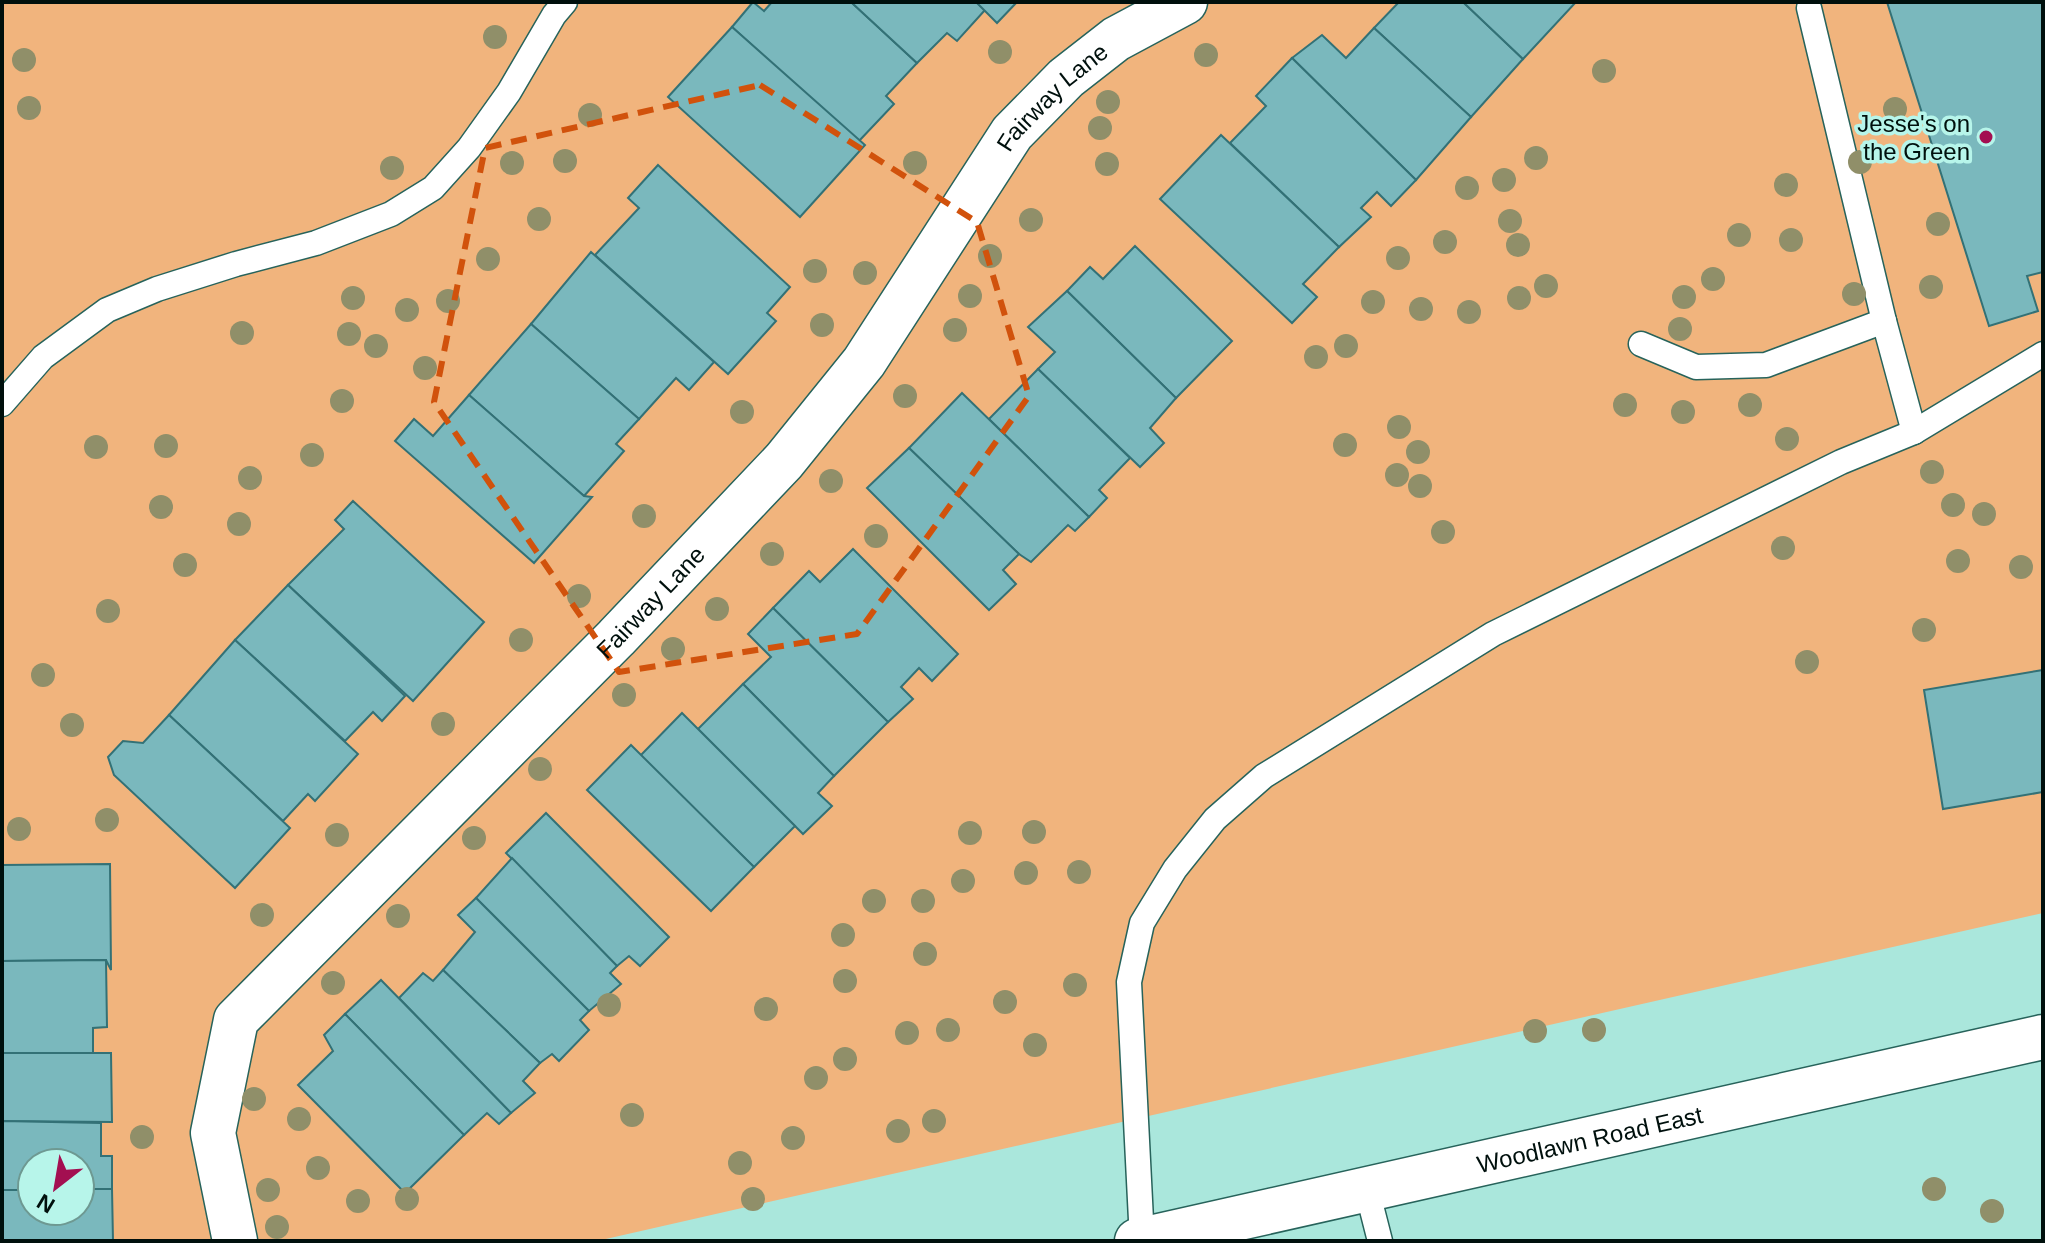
<svg xmlns="http://www.w3.org/2000/svg" width="2045" height="1243" font-family="Arial,sans-serif">
  <style>
    .green { fill: #f1b47d; fill-rule: evenodd }
    .building { fill: #7ab8bd; stroke: #337176; stroke-width: 2 }
    .lines { fill: none; stroke-linecap: round; stroke-linejoin: round }
    .lane-casing { stroke: #27635b; stroke-width: 27 }
    .street-casing { stroke: #27635b; stroke-width: 47 }
    .secondary-casing { stroke: #27635b; stroke-width: 47 }
    .lane { stroke: #fff; stroke-width: 24 }
    .street { stroke: #fff; stroke-width: 44 }
    .secondary { stroke: #fff; stroke-width: 44 }
    .tree { fill: #908f69 }
    .marked { fill: none; stroke: #d1520c; stroke-width: 6; stroke-dasharray: 16 10; stroke-linejoin: round }
    .poi-dot { fill: #a30f51; stroke: #b7f5ea; stroke-width: 3 }
    .labels { text-anchor: middle; dominant-baseline: central; stroke-width: 7; stroke-linejoin: round; paint-order: stroke }
    .street-label { font-size: 24px; fill: #00100d; stroke: #b7f5ea }
    .poi-label { font-size: 24px; fill: #00100d; stroke: #b7f5ea; text-anchor: end }
  </style>
  <rect width="100%" height="100%" fill="#aae7dc"/>
  <path class="green" d="M2,2h2041v911l-1446,328h-595zM32,1163h48v48h-48z"/>
  <g class="building">
    <polygon points="753,2 764,11 772,2 851,2 917,63 886,96 894,104 858,142 732,27"/>
    <polygon points="851,2 976,2 985,10 957,41 947,33 917,63"/>
    <polygon points="976,2 1017,2 997,23"/>
    <polygon points="1399,2 1463,2 1523,59 1471,117 1374,28"/>
    <polygon points="1463,2 1576,2 1523,59"/>
    <polygon points="1887,2 2043,2 2043,272 2027,276 2038,311 1989,326"/>
    <polygon points="732,27 865,145 800,217 668,97"/>
    <polygon points="1374,28 1471,117 1416,180 1292,58 1322,35 1346,58"/>
    <polygon points="1292,58 1416,180 1391,206 1377,192 1361,208 1371,217 1339,247 1230,143 1266,106 1256,96"/>
    <polygon points="1221,135 1339,247 1303,284 1317,297 1292,323 1160,199"/>
    <polygon points="658,165 790,287 767,313 776,321 728,374 595,255 639,208 628,198"/>
    <polygon points="1135,246 1232,341 1176,398 1067,291 1090,267 1103,279"/>
    <polygon points="591,252 714,362 689,390 676,378 639,419 531,324"/>
    <polygon points="1067,291 1176,398 1150,428 1164,443 1140,467 1038,369 1055,352 1028,327"/>
    <polygon points="531,324 639,419 616,444 624,451 584,496 469,395"/>
    <polygon points="1038,369 1130,458 1099,490 1107,498 1089,517 989,419"/>
    <polygon points="962,393 1089,517 1075,531 1068,525 1031,562 1019,554 909,448"/>
    <polygon points="469,395 584,496 592,497 534,563 395,441 414,419 433,436"/>
    <polygon points="909,448 1019,554 1003,570 1016,584 989,610 867,488"/>
    <polygon points="353,501 484,622 413,701 288,585 344,529 335,520"/>
    <polygon points="853,549 958,654 932,681 919,668 901,687 913,699 888,722 773,608 809,571 820,582"/>
    <polygon points="288,585 405,696 382,721 373,712 345,741 235,640"/>
    <polygon points="773,608 888,722 834,776 743,684 771,657 748,634"/>
    <polygon points="235,640 358,754 315,801 308,794 283,821 169,715"/>
    <polygon points="2043,670 2043,792 1943,809 1924,690"/>
    <polygon points="743,684 834,776 818,793 832,806 803,834 698,729"/>
    <polygon points="682,713 795,826 754,867 640,756"/>
    <polygon points="169,715 290,828 235,888 114,775 108,757 123,741 143,743"/>
    <polygon points="631,745 754,867 711,911 587,790"/>
    <polygon points="546,813 669,937 640,966 629,956 617,966 506,853"/>
    <polygon points="512,858 617,966 610,973 621,984 589,1011 476,898"/>
    <polygon points="110,864 111,970 106,960 2,961 2,865"/>
    <polygon points="476,898 589,1011 580,1020 589,1030 559,1061 552,1054 540,1063 443,970 475,932 458,915"/>
    <polygon points="106,960 107,1027 93,1028 93,1053 2,1053 2,961"/>
    <polygon points="443,970 540,1063 523,1081 535,1093 511,1113 399,998 423,973 433,981"/>
    <polygon points="381,980 511,1113 499,1124 487,1113 464,1135 345,1014"/>
    <polygon points="345,1014 464,1135 405,1193 298,1085 333,1051 324,1035"/>
    <polygon points="2,1053 111,1053 112,1122 2,1121"/>
    <polygon points="2,1121 101,1123 101,1156 112,1156 112,1189 80,1189 80,1163 32,1163 32,1190 2,1190"/>
    <polygon points="80,1189 112,1189 113,1241 2,1241 2,1190 32,1190 32,1211 80,1211"/>
  </g>
  <g class="lines">
    <defs>
      <g id="lane">
        <polyline points="1809,8 1884,321 1914,432"/>
        <polyline points="1641,344 1696,367 1766,365 1884,321"/>
        <polyline points="2,404 43,357 107,310 157,289 236,264 316,243 391,214 433,188 469,148 509,92 554,15 565,2"/>
        <polyline points="1367,1190 1380,1241"/>
        <polyline points="1142,1240 1129,982 1142,923 1175,869 1215,819 1264,776 1493,634 1841,462 1914,432 2043,354"/>
      </g>
      <g id="street">
        <path id="s1" d="M235,1241l-22,-108 23,-113 380,-382 168,-177 80,-99 148,-229 54,-55 50,-39 69,-37"/>
      </g>
      <g id="secondary">
        <path id="s2" d="M1137,1241l906,-204"/>
      </g>
    </defs>
    <use href="#lane" class="lane-casing"/>
    <use href="#street" class="street-casing"/>
    <use href="#secondary" class="secondary-casing"/>
    <use href="#lane" class="lane"/>
    <use href="#street" class="street"/>
    <use href="#secondary" class="secondary"/>
  </g>
  <g class="tree">
    <circle cx="495" cy="37" r="12"/>
    <circle cx="1000" cy="52" r="12"/>
    <circle cx="1206" cy="55" r="12"/>
    <circle cx="24" cy="60" r="12"/>
    <circle cx="1604" cy="71" r="12"/>
    <circle cx="1108" cy="102" r="12"/>
    <circle cx="29" cy="108" r="12"/>
    <circle cx="1895" cy="109" r="12"/>
    <circle cx="590" cy="115" r="12"/>
    <circle cx="1100" cy="128" r="12"/>
    <circle cx="1536" cy="158" r="12"/>
    <circle cx="565" cy="161" r="12"/>
    <circle cx="1860" cy="162" r="12"/>
    <circle cx="512" cy="163" r="12"/>
    <circle cx="915" cy="163" r="12"/>
    <circle cx="1107" cy="164" r="12"/>
    <circle cx="392" cy="168" r="12"/>
    <circle cx="1504" cy="180" r="12"/>
    <circle cx="1786" cy="185" r="12"/>
    <circle cx="1467" cy="188" r="12"/>
    <circle cx="539" cy="219" r="12"/>
    <circle cx="1031" cy="220" r="12"/>
    <circle cx="1510" cy="221" r="12"/>
    <circle cx="1938" cy="224" r="12"/>
    <circle cx="1739" cy="235" r="12"/>
    <circle cx="1791" cy="240" r="12"/>
    <circle cx="1445" cy="242" r="12"/>
    <circle cx="1518" cy="245" r="12"/>
    <circle cx="990" cy="256" r="12"/>
    <circle cx="1398" cy="258" r="12"/>
    <circle cx="488" cy="259" r="12"/>
    <circle cx="815" cy="271" r="12"/>
    <circle cx="865" cy="273" r="12"/>
    <circle cx="1713" cy="279" r="12"/>
    <circle cx="1546" cy="286" r="12"/>
    <circle cx="1931" cy="287" r="12"/>
    <circle cx="1854" cy="294" r="12"/>
    <circle cx="970" cy="296" r="12"/>
    <circle cx="1684" cy="297" r="12"/>
    <circle cx="353" cy="298" r="12"/>
    <circle cx="1519" cy="298" r="12"/>
    <circle cx="448" cy="301" r="12"/>
    <circle cx="1373" cy="302" r="12"/>
    <circle cx="1421" cy="309" r="12"/>
    <circle cx="407" cy="310" r="12"/>
    <circle cx="1469" cy="312" r="12"/>
    <circle cx="822" cy="325" r="12"/>
    <circle cx="1680" cy="329" r="12"/>
    <circle cx="955" cy="330" r="12"/>
    <circle cx="242" cy="333" r="12"/>
    <circle cx="349" cy="334" r="12"/>
    <circle cx="376" cy="346" r="12"/>
    <circle cx="1346" cy="346" r="12"/>
    <circle cx="1316" cy="357" r="12"/>
    <circle cx="425" cy="368" r="12"/>
    <circle cx="905" cy="396" r="12"/>
    <circle cx="342" cy="401" r="12"/>
    <circle cx="1625" cy="405" r="12"/>
    <circle cx="1750" cy="405" r="12"/>
    <circle cx="742" cy="412" r="12"/>
    <circle cx="1683" cy="412" r="12"/>
    <circle cx="1399" cy="427" r="12"/>
    <circle cx="1787" cy="439" r="12"/>
    <circle cx="1345" cy="445" r="12"/>
    <circle cx="166" cy="446" r="12"/>
    <circle cx="96" cy="447" r="12"/>
    <circle cx="1418" cy="452" r="12"/>
    <circle cx="312" cy="455" r="12"/>
    <circle cx="1932" cy="472" r="12"/>
    <circle cx="1397" cy="475" r="12"/>
    <circle cx="250" cy="478" r="12"/>
    <circle cx="831" cy="481" r="12"/>
    <circle cx="1420" cy="486" r="12"/>
    <circle cx="1953" cy="505" r="12"/>
    <circle cx="161" cy="507" r="12"/>
    <circle cx="1984" cy="514" r="12"/>
    <circle cx="644" cy="516" r="12"/>
    <circle cx="239" cy="524" r="12"/>
    <circle cx="1443" cy="532" r="12"/>
    <circle cx="876" cy="536" r="12"/>
    <circle cx="1783" cy="548" r="12"/>
    <circle cx="772" cy="554" r="12"/>
    <circle cx="1958" cy="561" r="12"/>
    <circle cx="185" cy="565" r="12"/>
    <circle cx="2021" cy="567" r="12"/>
    <circle cx="579" cy="596" r="12"/>
    <circle cx="717" cy="609" r="12"/>
    <circle cx="108" cy="611" r="12"/>
    <circle cx="1924" cy="630" r="12"/>
    <circle cx="521" cy="640" r="12"/>
    <circle cx="673" cy="649" r="12"/>
    <circle cx="1807" cy="662" r="12"/>
    <circle cx="43" cy="675" r="12"/>
    <circle cx="624" cy="695" r="12"/>
    <circle cx="443" cy="724" r="12"/>
    <circle cx="72" cy="725" r="12"/>
    <circle cx="540" cy="769" r="12"/>
    <circle cx="107" cy="820" r="12"/>
    <circle cx="19" cy="829" r="12"/>
    <circle cx="1034" cy="832" r="12"/>
    <circle cx="970" cy="833" r="12"/>
    <circle cx="337" cy="835" r="12"/>
    <circle cx="474" cy="838" r="12"/>
    <circle cx="1079" cy="872" r="12"/>
    <circle cx="1026" cy="873" r="12"/>
    <circle cx="963" cy="881" r="12"/>
    <circle cx="874" cy="901" r="12"/>
    <circle cx="923" cy="901" r="12"/>
    <circle cx="262" cy="915" r="12"/>
    <circle cx="398" cy="916" r="12"/>
    <circle cx="843" cy="935" r="12"/>
    <circle cx="925" cy="954" r="12"/>
    <circle cx="845" cy="981" r="12"/>
    <circle cx="333" cy="983" r="12"/>
    <circle cx="1075" cy="985" r="12"/>
    <circle cx="1005" cy="1002" r="12"/>
    <circle cx="609" cy="1005" r="12"/>
    <circle cx="766" cy="1009" r="12"/>
    <circle cx="948" cy="1030" r="12"/>
    <circle cx="1594" cy="1030" r="12"/>
    <circle cx="1535" cy="1031" r="12"/>
    <circle cx="907" cy="1033" r="12"/>
    <circle cx="1035" cy="1045" r="12"/>
    <circle cx="845" cy="1059" r="12"/>
    <circle cx="816" cy="1078" r="12"/>
    <circle cx="254" cy="1099" r="12"/>
    <circle cx="632" cy="1115" r="12"/>
    <circle cx="299" cy="1119" r="12"/>
    <circle cx="934" cy="1121" r="12"/>
    <circle cx="898" cy="1131" r="12"/>
    <circle cx="142" cy="1137" r="12"/>
    <circle cx="793" cy="1138" r="12"/>
    <circle cx="740" cy="1163" r="12"/>
    <circle cx="318" cy="1168" r="12"/>
    <circle cx="1934" cy="1189" r="12"/>
    <circle cx="268" cy="1190" r="12"/>
    <circle cx="407" cy="1199" r="12"/>
    <circle cx="753" cy="1199" r="12"/>
    <circle cx="358" cy="1201" r="12"/>
    <circle cx="1992" cy="1211" r="12"/>
    <circle cx="277" cy="1227" r="12"/>
  </g>
  <path class="marked" d="M760,85l217,137 52,174 -172,238 -238,38 -185,-270 51,-254z"/>
  <circle class="poi-dot" cx="1986" cy="137" r="8"/>
  <g class="labels">
    <g class="street-label">
      <text stroke="none"><textPath href="#s1" startOffset="1462">Fairway Lane</textPath></text>
      <text stroke="none"><textPath href="#s1" startOffset="814">Fairway Lane</textPath></text>
      <text stroke="none"><textPath href="#s2" startOffset="464">Woodlawn Road East</textPath></text>
    </g>
    <g class="poi-label">
      <text x="1970" y="123">Jesse's on<tspan x="1970" dy="28">the Green</tspan></text>
    </g>
  </g>
  <rect width="2045" height="1243" fill="none" stroke="#00100d" stroke-width="8"/>
  <g transform="translate(56 1187) rotate(211)"><circle r="38" fill="#b7f5ea" stroke="#6e9992" stroke-width="2"/>
  <path d="M0-6L14 30L0 20L-14 30Z" fill="#a30f51"/>
  <text y="-12" font-size="22" font-weight="bold" text-anchor="middle" fill="#00100d">N</text>
  </g>
</svg>
